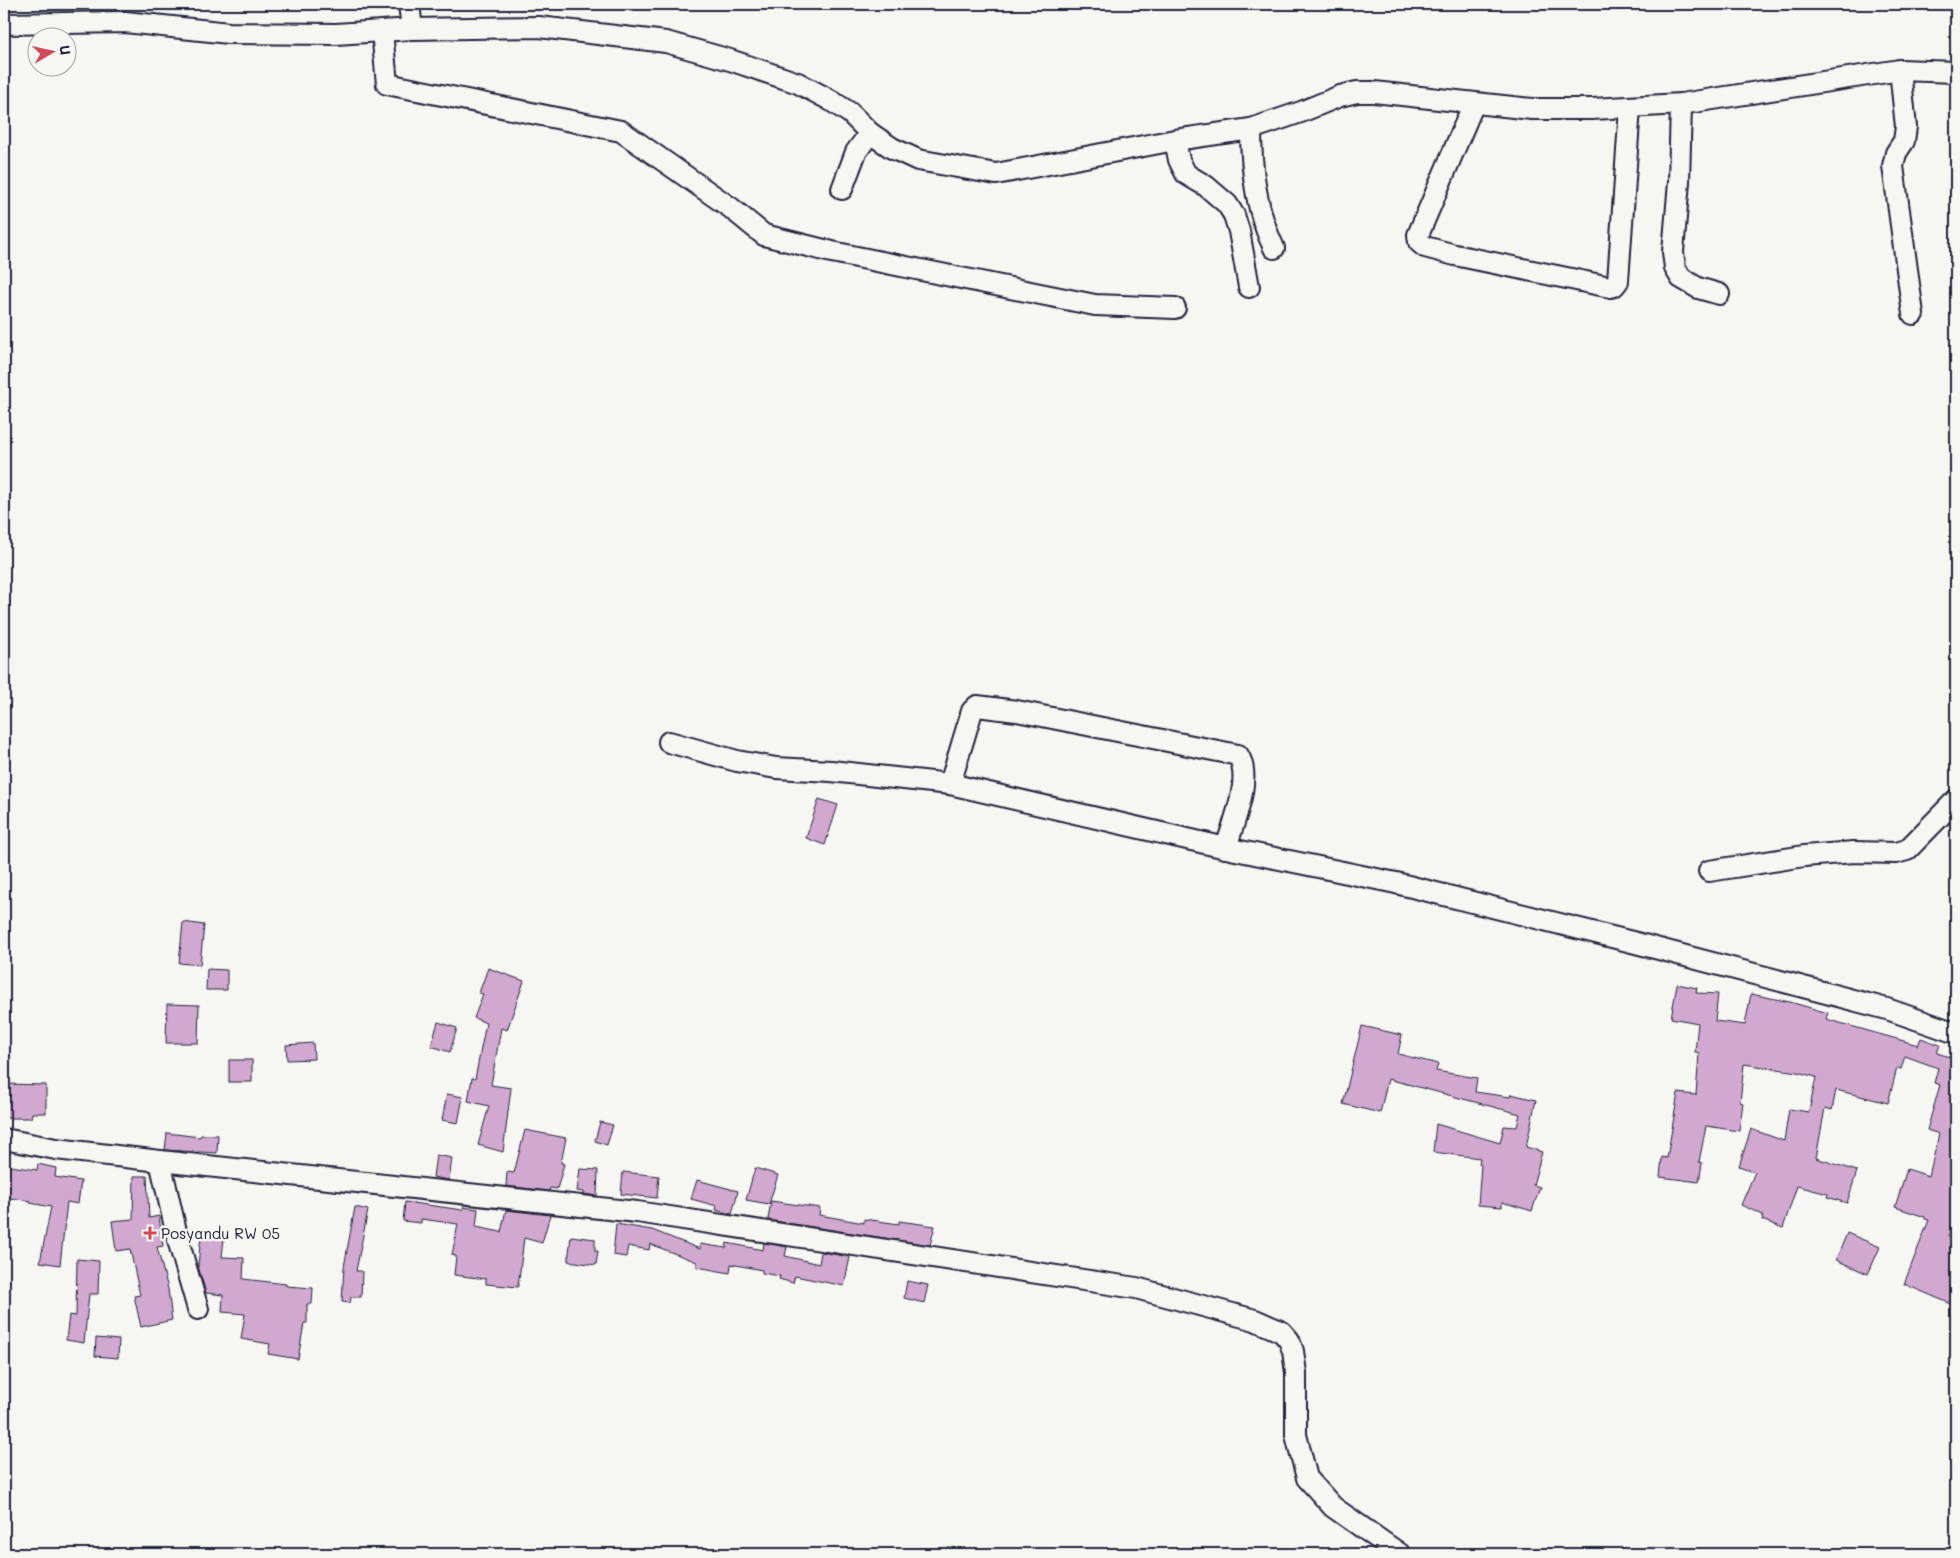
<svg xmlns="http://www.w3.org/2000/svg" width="1960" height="1558" font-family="Mali,sans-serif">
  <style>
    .building { fill: #d1a9d0; stroke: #22223b }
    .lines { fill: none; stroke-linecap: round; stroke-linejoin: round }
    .minor-casing { stroke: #22223b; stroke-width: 24 }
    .minor { stroke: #f6f6f2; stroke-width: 20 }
    .poi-dot { fill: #d1495b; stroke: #f6f6f2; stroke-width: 2 }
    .labels { text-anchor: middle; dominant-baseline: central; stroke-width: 5; stroke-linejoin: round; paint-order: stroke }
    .poi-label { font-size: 15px; fill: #22223b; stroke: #f6f6f2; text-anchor: start }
  </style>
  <rect width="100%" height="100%" fill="#f6f6f2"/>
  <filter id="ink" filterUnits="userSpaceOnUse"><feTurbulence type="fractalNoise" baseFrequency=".02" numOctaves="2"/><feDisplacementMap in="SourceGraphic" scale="10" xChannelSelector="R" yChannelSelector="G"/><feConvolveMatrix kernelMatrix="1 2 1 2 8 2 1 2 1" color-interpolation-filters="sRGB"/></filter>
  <g filter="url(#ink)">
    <g class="building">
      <polygon points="819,799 838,805 825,845 806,838"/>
      <polygon points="183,922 204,925 200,965 179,963"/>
      <polygon points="488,968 524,981 507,1030 501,1028 491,1085 511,1088 503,1152 478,1145 489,1106 468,1101 472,1078 475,1079 486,1023 474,1018 483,994 479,993"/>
      <polygon points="207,969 227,970 227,990 206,990"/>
      <polygon points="1677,984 1697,988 1696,993 1718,994 1715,1021 1745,1025 1751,994 1790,1002 1828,1013 1826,1019 1918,1045 1921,1038 1940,1045 1937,1053 1956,1059 1956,1182 1951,1198 1956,1200 1956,1208 1948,1237 1956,1240 1956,1306 1904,1284 1929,1220 1925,1219 1925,1217 1895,1207 1907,1169 1929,1176 1939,1134 1927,1130 1940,1085 1934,1083 1938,1068 1905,1056 1901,1069 1897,1068 1888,1103 1836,1090 1832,1110 1825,1108 1816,1158 1857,1171 1847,1203 1827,1197 1828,1194 1797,1186 1783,1228 1762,1220 1763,1215 1741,1205 1755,1172 1739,1166 1751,1129 1784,1141 1789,1109 1809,1112 1816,1077 1797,1072 1744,1064 1740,1102 1743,1103 1739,1131 1706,1126 1699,1162 1702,1163 1699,1182 1660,1177 1662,1157 1667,1158 1678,1093 1696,1095 1699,1053 1695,1052 1698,1023 1671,1018"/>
      <polygon points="167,1004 199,1005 198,1043 166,1043"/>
      <polygon points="438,1022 457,1028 450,1052 431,1046"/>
      <polygon points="1362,1026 1402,1035 1398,1054 1438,1064 1436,1071 1477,1078 1475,1092 1510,1097 1511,1094 1536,1100 1526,1147 1542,1152 1533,1185 1540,1187 1532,1211 1502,1202 1502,1207 1478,1205 1481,1165 1479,1164 1480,1158 1433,1152 1436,1124 1500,1143 1504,1126 1517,1127 1520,1114 1388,1079 1380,1113 1343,1104"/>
      <polygon points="313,1043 314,1059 287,1060 286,1045"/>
      <rect x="229" y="1060" width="23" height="22"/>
      <polygon points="4,1084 46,1085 46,1113 32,1113 31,1118 4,1118"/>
      <polygon points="447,1094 463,1097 458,1123 442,1120"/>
      <polygon points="600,1122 613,1125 607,1145 595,1141"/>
      <polygon points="525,1130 566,1138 561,1163 564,1164 557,1189 550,1188 549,1191 506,1186 507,1172 514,1173"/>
      <polygon points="167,1133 200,1137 201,1135 218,1135 217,1153 165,1150"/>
      <polygon points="436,1155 452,1158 449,1180 433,1177"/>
      <polygon points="38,1164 56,1168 55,1177 81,1181 78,1204 67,1202 60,1265 40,1262 51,1207 30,1203 31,1201 4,1197 4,1165 37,1170"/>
      <polygon points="755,1168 778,1175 769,1204 746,1200"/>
      <polygon points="580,1169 598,1170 597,1196 584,1194 584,1192 577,1191"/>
      <polygon points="623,1172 659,1176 657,1198 621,1194"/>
      <polygon points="134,1176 147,1176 149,1218 159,1216 163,1246 157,1247 168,1289 172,1320 141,1327 134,1296 140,1295 130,1249 116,1251 112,1221 133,1219"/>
      <polygon points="697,1180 738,1191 732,1214 716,1210 717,1206 691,1199"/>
      <polygon points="771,1201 820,1208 819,1215 864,1223 864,1219 899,1224 899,1221 935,1226 930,1245 768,1220"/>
      <polygon points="405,1202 463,1210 463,1207 478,1209 476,1227 501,1232 506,1210 550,1215 542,1243 524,1238 518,1287 486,1284 486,1279 454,1275 456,1256 452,1255 458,1224 421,1219 421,1223 403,1221"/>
      <polygon points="355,1207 368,1210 356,1271 362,1271 361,1297 351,1297 350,1303 342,1302 344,1267"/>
      <polygon points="616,1224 652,1230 700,1249 700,1244 726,1248 727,1243 763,1250 764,1243 787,1247 785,1256 819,1264 821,1252 850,1257 844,1286 795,1276 793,1283 779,1279 780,1276 762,1273 762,1270 731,1264 730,1273 697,1267 697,1262 650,1244 649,1250 628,1246 626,1257 613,1255"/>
      <polygon points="1847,1233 1880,1247 1868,1274 1836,1260"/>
      <polygon points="201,1235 224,1238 222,1257 244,1258 243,1279 286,1284 286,1286 313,1288 312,1304 307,1304 307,1323 304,1323 298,1359 268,1354 270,1344 241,1339 245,1314 222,1312 223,1295 206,1293 198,1266"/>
      <polygon points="571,1236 595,1239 595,1251 598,1251 596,1265 568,1261"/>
      <polygon points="77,1259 99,1261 98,1294 89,1294 84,1343 66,1340 69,1315 76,1316"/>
      <polygon points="907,1281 928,1285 924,1303 904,1298"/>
      <polygon points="96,1338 119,1340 118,1358 95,1356"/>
    </g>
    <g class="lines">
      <defs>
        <g id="minor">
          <polyline points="409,4 412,29"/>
          <polyline points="4,24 125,22 229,33 336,34 412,29 539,27 666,42 730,60 798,83 830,100 850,113 870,133 892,148 918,160 996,174 1175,140 1251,129 1301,112 1340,96 1357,92 1374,92 1532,109 1592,109 1681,104 1900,70 1956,72"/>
          <polyline points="382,31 387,84 621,131 731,208 764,235 832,252 1095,305 1175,308"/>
          <polyline points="1900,70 1906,127 1904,141 1896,153 1893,166 1913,314"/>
          <polyline points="1474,103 1418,235 1419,242 1425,247 1455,255 1610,287 1614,286 1618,281 1630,107"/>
          <polyline points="1681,104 1679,182 1673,252 1675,268 1681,278 1698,288 1719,294"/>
          <path d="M1251,129c0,41 5,82 23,119"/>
          <polyline points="1175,140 1179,160 1186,174 1206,186 1227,204 1234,215 1239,231 1249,287"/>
          <polyline points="842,189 856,152 870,133"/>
          <polyline points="669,742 737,761 776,768 831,771 950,784 1226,848 1396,883 1636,943 1887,1009 1956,1033"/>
          <path d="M950,784l22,-73 5,-5 40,5 221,44c15,23 -5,68 -12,93"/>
          <polyline points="1709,871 1804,856 1854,852 1896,853 1907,850 1956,800"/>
          <polyline points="4,1139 56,1149 160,1161 637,1212 1136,1288 1255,1320 1282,1332 1289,1340 1293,1351 1296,1373 1296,1435 1307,1478 1333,1507 1400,1554"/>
          <polyline points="160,1161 178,1240 198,1309"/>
        </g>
      </defs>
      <use href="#minor" class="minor-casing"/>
      <use href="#minor" class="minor"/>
    </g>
  </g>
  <path class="poi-dot" d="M147.5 1225.5h5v5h5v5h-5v5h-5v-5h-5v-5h5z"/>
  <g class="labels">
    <g class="poi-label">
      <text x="161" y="1233">Posyandu RW 05</text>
    </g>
  </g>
  <rect width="1960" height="1558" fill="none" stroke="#f6f6f2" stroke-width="20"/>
  <rect x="10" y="10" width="1940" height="1538" fill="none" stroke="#22223b" stroke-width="2" filter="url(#ink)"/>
  <g transform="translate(52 52) rotate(81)"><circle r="24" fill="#f6f6f2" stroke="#a1a1a9"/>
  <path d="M0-4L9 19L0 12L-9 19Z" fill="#d1495b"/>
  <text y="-8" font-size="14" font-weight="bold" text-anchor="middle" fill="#22223b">U</text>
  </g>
</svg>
